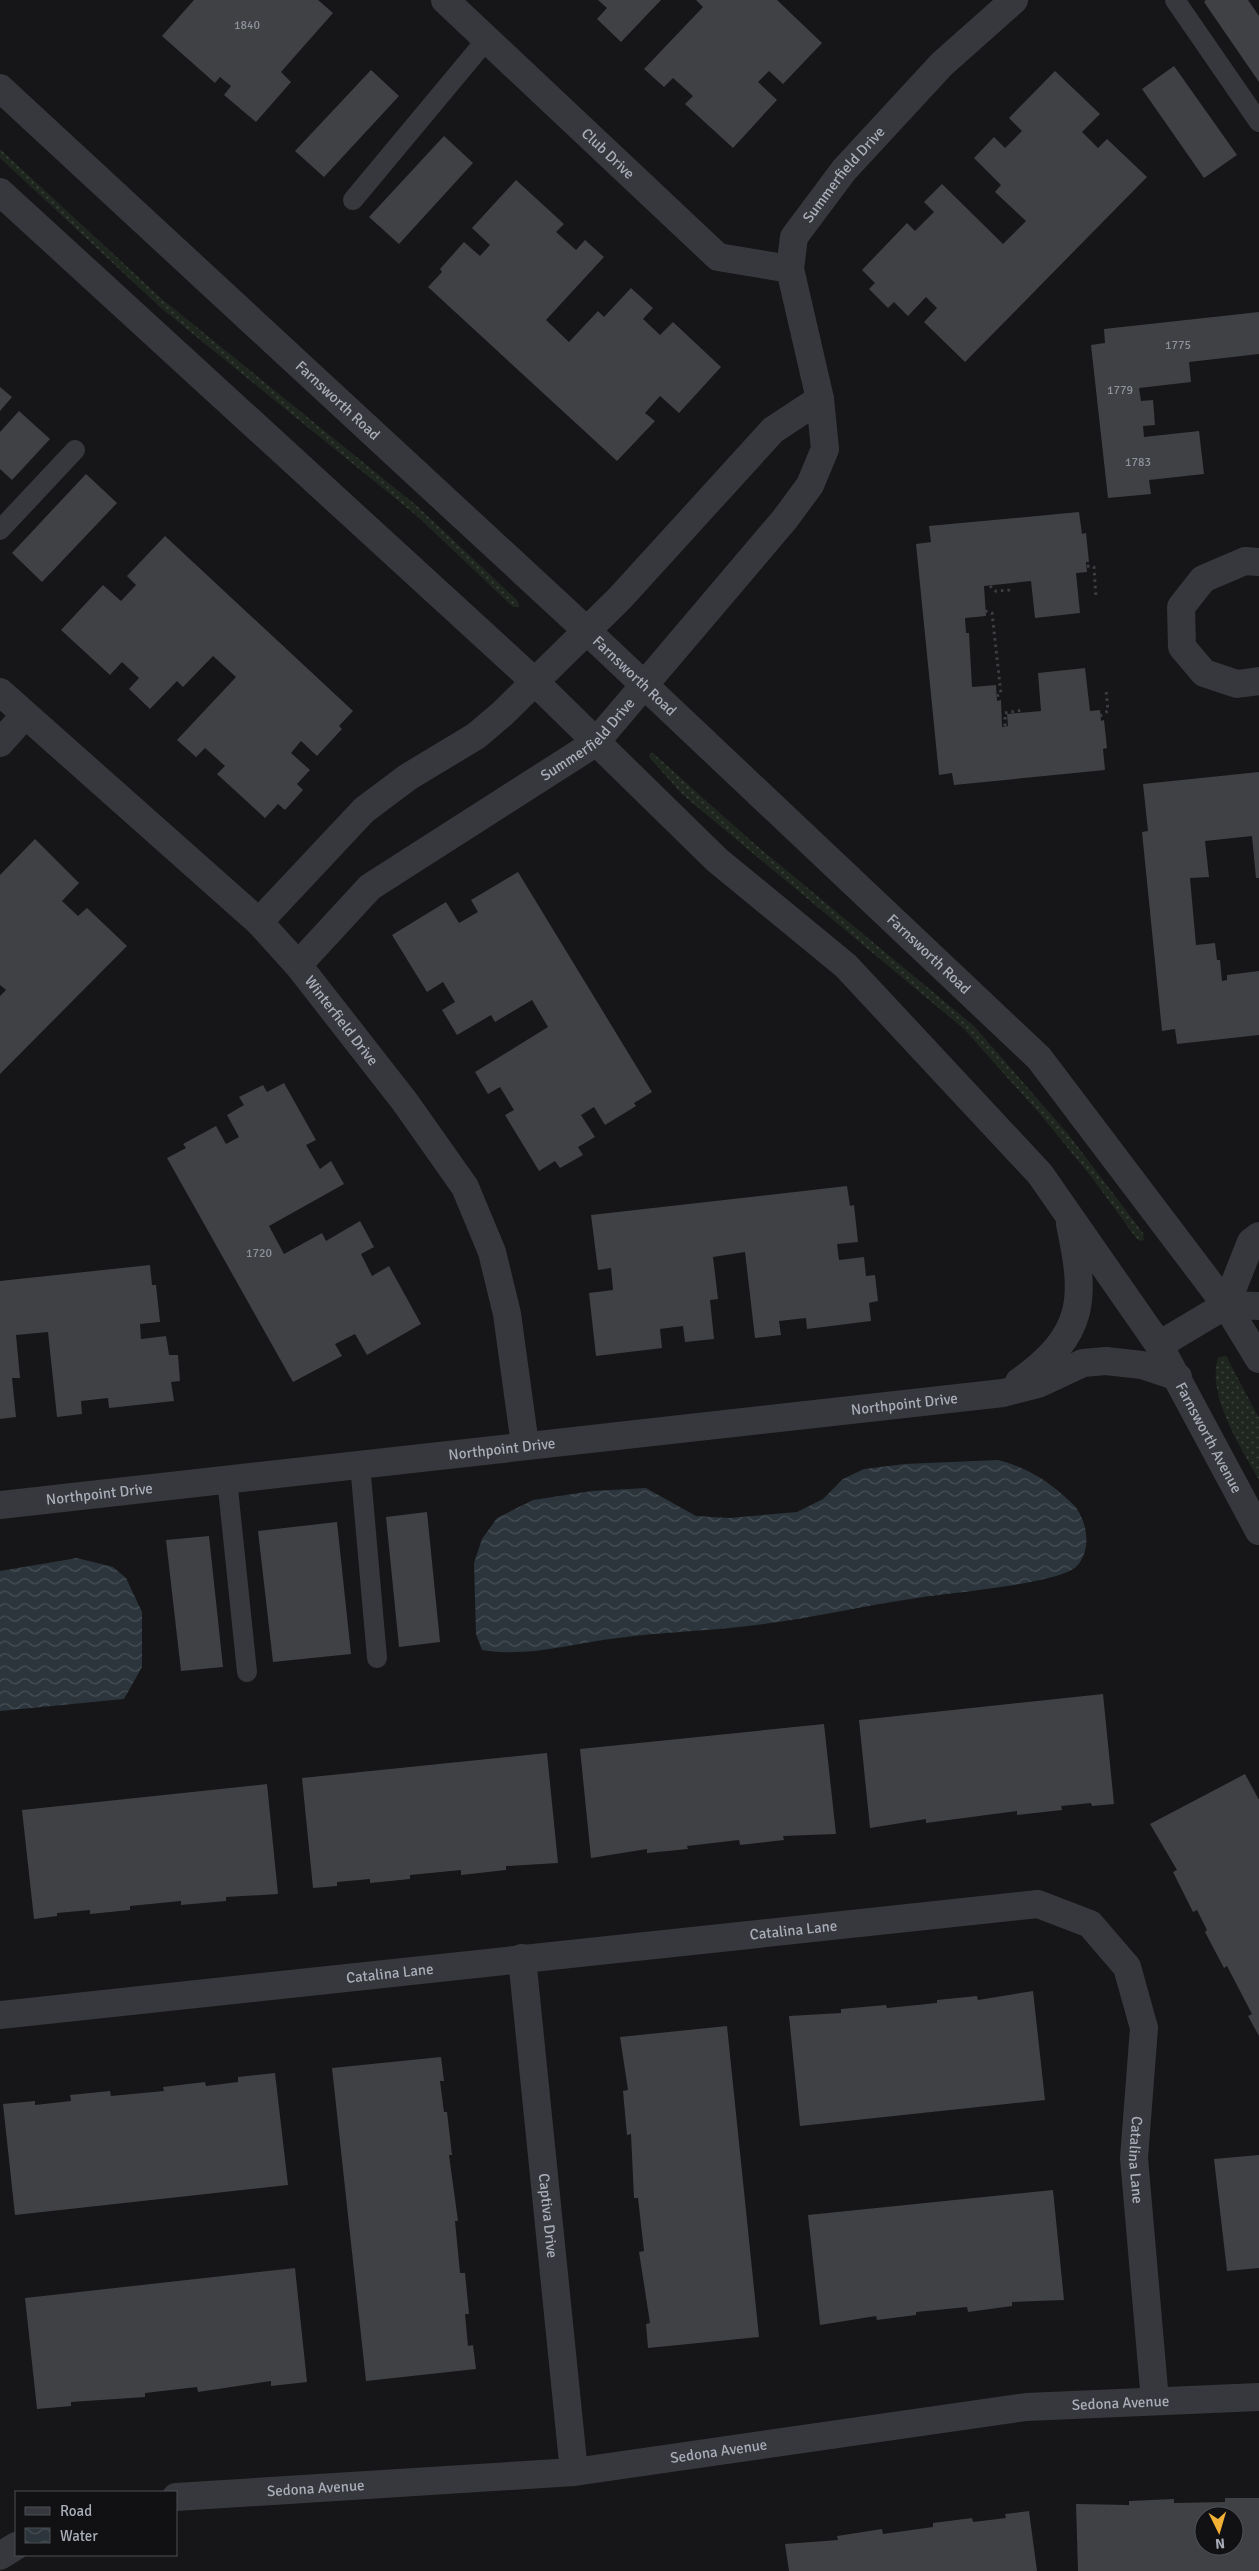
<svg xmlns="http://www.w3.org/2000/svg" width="1259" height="2571" font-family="Signika,sans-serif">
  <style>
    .grass { fill: url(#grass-dots) }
    .water { fill: url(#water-waves) }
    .building { fill: #404145; fill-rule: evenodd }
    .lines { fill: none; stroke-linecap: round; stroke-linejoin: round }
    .path { stroke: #3d3f44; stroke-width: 3; stroke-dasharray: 2.5 4; stroke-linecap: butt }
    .lane { stroke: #37383d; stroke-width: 20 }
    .street { stroke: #37383d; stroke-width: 28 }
    .labels { text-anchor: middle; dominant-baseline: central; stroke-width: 4.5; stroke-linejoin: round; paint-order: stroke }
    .number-label { font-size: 12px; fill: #8e929b }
    .street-label { font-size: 15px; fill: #a8adb8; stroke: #111113 }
  </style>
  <defs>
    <pattern id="grass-dots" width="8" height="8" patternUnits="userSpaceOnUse" patternTransform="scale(1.25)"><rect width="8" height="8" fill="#1e261f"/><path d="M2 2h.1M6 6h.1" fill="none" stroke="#3c433d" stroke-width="1.8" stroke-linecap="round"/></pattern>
    <pattern id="water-waves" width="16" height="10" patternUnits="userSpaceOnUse" patternTransform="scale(1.25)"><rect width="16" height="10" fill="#2c353c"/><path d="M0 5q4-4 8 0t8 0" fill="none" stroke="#485056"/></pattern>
  </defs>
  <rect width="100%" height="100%" fill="#161618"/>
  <g class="grass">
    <polygon points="0,149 162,299 417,506 518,601 519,607 513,607 417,516 161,308 0,158"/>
    <polygon points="650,753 653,753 750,840 974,1026 1068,1134 1143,1233 1144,1240 1140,1241 1136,1238 1093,1179 1040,1114 964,1029 683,795 649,757"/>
    <path d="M1223,1356h3l33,62v62c-17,-31 -53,-85 -41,-122z"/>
  </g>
  <g class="water">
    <path d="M998,1460c26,7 46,18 66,36 4,4 10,8 13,13 11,17 14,41 0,57 -17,18 -131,27 -160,32 -56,8 -113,22 -169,28 -43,5 -87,6 -130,12 -46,5 -89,20 -136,12l-6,-16 -2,-71 8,-24 15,-21 36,-18 59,-9 54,-3 50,28 33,2 68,-6 26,-13 20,-20 21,-10 41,-5z"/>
    <polygon points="77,1558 113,1567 126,1578 142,1612 142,1667 124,1699 0,1711 0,1571"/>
  </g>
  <g class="building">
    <polygon points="194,0 318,0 333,13 281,72 291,82 256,122 224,95 231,86 220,77 215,83 162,36"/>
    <polygon points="598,0 661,0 621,42 597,19 607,8"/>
    <polygon points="696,0 777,0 822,43 783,84 769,71 758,82 777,100 733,148 685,104 693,96 673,78 664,87 644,69 703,7"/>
    <polygon points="1206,0 1248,0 1259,16 1259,82 1204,2"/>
    <polygon points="1174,66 1237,155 1204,178 1142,89"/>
    <polygon points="371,70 399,96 324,177 295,151"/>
    <polygon points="1055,71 1100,114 1082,132 1098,148 1107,139 1147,177 965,362 924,322 937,308 926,297 908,316 894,302 888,308 869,289 875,283 862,270 907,223 915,231 934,212 924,202 942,184 1003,244 1026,221 995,192 1001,185 974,158 994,137 1005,148 1022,131 1009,118"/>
    <polygon points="444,136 473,163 399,244 369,217"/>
    <polygon points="516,180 564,224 556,232 576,250 585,240 604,257 546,320 569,342 598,311 604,317 631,288 653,308 643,319 660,335 673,322 721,367 679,413 660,396 645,413 655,421 617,461 428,287 442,272 440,269 464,242 480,256 490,245 472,228"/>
    <polygon points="1259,312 1259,354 1189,362 1191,382 1139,388 1141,401 1153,400 1155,425 1143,426 1144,437 1199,431 1204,474 1149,480 1151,494 1108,498 1091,345 1105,343 1104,329"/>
    <polygon points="0,387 12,397 0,411"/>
    <polygon points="19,411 50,439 12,480 0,469 0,432"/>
    <polygon points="86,474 117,503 42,582 12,553"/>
    <polygon points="1079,512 1082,534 1086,533 1089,562 1086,562 1087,572 1076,573 1080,613 1035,618 1031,581 984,586 986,616 965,618 966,633 969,633 972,687 996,685 997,701 1001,700 1002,727 1008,726 1007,714 1041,711 1038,673 1085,668 1090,711 1100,710 1101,721 1104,720 1107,748 1103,749 1105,770 954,785 952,773 939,775 916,544 931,542 929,526"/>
    <polygon points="165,536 353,711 339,726 342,729 317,756 301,741 291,753 310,770 297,784 303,790 285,810 278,804 265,818 217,774 225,766 205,748 196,757 177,740 236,677 213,656 183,687 177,681 150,709 129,689 139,678 122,662 110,675 61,630 103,585 121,601 136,585 127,576"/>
    <polygon points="1259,772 1259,878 1256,878 1252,836 1205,841 1209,877 1190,878 1196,945 1215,943 1217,960 1220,960 1222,981 1227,980 1227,975 1259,971 1259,1035 1177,1044 1175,1029 1162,1031 1142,832 1148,831 1143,784"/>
    <polygon points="35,839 79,883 62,901 78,916 87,908 127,946 0,1074 0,996 6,990 0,985 0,875"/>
    <polygon points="518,872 652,1092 634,1103 636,1106 605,1125 594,1107 581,1115 595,1137 578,1147 583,1155 560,1168 555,1161 539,1171 505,1115 514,1110 500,1087 488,1094 475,1072 548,1027 532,1000 495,1022 491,1015 457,1035 442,1010 455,1002 443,982 427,992 392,935 446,902 459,923 478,912 471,900"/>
    <polygon points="284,1083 316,1140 306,1145 320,1169 331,1161 344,1184 269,1226 284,1254 322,1233 326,1241 360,1221 374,1247 361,1254 372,1276 389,1266 421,1324 367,1355 355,1334 335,1344 342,1356 293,1382 167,1158 186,1148 183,1144 216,1126 226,1144 239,1137 227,1115 244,1105 239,1097 263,1085 267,1092"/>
    <polygon points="847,1186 850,1206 854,1205 858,1242 837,1244 839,1260 864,1257 866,1276 875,1275 878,1301 869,1303 871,1321 807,1329 806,1318 779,1321 781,1335 755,1338 745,1252 713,1257 718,1299 710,1300 714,1339 685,1342 683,1326 660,1329 662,1348 596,1356 589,1293 613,1290 611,1268 598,1270 591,1215"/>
    <polygon points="150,1265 152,1285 156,1285 160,1322 140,1324 141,1339 166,1336 169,1355 178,1355 180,1381 171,1382 174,1401 109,1408 108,1398 81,1401 82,1414 57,1417 48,1332 16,1335 20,1378 12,1378 16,1417 0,1419 0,1281"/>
    <polygon points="427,1512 440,1642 399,1647 386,1517"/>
    <polygon points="337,1522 351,1654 273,1662 258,1531"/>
    <polygon points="209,1536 223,1667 181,1671 166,1540"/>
    <polygon points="1103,1694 1114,1804 1092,1806 1091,1803 1061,1806 1062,1810 1017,1815 1017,1811 926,1823 926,1819 870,1828 859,1720"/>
    <polygon points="824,1724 836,1834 783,1836 784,1840 740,1845 739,1840 687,1846 688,1849 647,1853 647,1849 591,1858 580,1749"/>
    <polygon points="547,1753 558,1863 506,1866 506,1870 461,1875 461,1870 410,1875 410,1879 370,1883 370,1879 337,1882 337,1886 313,1888 302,1778"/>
    <polygon points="1245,1774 1259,1800 1259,2036 1248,2016 1252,2014 1227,1966 1224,1968 1205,1932 1207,1930 1197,1910 1193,1912 1173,1872 1177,1870 1150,1824"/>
    <polygon points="267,1784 278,1894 226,1897 226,1901 181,1905 181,1901 130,1906 130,1910 90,1914 90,1910 57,1913 57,1916 34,1919 22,1810"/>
    <polygon points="1033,1991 1045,2100 800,2126 789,2016 841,2013 841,2009 886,2005 887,2008 937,2003 937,2000 977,1996 978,2000"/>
    <polygon points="727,2026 759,2337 648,2348 646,2324 650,2323 639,2252 644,2251 638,2198 634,2198 631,2134 627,2135 623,2091 628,2090 620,2037"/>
    <polygon points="441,2057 444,2081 440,2081 444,2112 447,2112 452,2155 449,2155 458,2221 455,2221 460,2273 465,2273 469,2314 465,2314 468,2346 473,2345 476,2369 366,2381 332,2068"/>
    <polygon points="275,2073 288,2185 15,2215 3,2104 35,2101 35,2105 71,2101 70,2095 110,2091 111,2096 164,2091 163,2087 205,2082 206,2086 238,2082 238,2077"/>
    <polygon points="1259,2155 1259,2268 1227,2271 1214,2159"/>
    <polygon points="1053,2190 1064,2300 1012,2302 1012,2306 968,2312 967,2307 916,2312 916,2315 877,2320 876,2316 820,2325 808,2215"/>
    <polygon points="295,2268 307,2382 271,2386 271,2381 198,2392 197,2387 145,2393 145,2397 71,2402 71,2406 37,2409 25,2298"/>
    <path d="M1225,2498h34v73h-181l-2,-67 53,1v-4l45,-2v4l51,-1zM1204,2516h30v30h-30z"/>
    <polygon points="1029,2511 1037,2571 789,2571 785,2544 838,2540 837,2536 882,2529 883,2534 933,2527 933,2523 972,2518 973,2522 1006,2518 1005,2514"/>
  </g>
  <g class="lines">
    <g class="path">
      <polyline points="1087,566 1094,567 1096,598"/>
      <polyline points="990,586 995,591 1012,590"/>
      <polyline points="985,611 992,613 1001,694 997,696"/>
      <polyline points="1100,716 1108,711 1106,689"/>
      <polyline points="1005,726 1005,713 1023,710"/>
    </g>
    <g class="lane">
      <polyline points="1175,0 1259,122"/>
      <polyline points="353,200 487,39"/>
      <polyline points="0,530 75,450"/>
      <polyline points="360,1464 377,1658"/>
      <polyline points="227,1479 247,1672"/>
    </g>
    <g class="street">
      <path id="s1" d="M445,0l273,257 72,12"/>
      <path id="s2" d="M0,88l587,543 452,427 187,247 33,54"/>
      <path id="s3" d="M0,192l534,489 183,179 129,106 194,208 119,171 100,186"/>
      <polyline points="1259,562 1245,561 1203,579 1181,607 1182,647 1204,673 1237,684 1259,681"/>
      <path id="s4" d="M0,692l259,230 39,43 107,137 60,85 27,65 15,62 18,131"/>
      <polyline points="0,743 25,715"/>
      <polyline points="259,922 364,810 408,777 476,736 502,714 620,598 773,430 820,399"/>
      <path id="s5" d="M298,965l72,-78 225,-144 190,-224 25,-34 15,-36 -5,-50 -30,-130 4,-32 50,-67 98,-106 72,-64"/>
      <polyline points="1226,1305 1251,1242 1259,1236"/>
      <polyline points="1159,1345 1226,1305 1259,1306"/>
      <path d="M1019,1382c67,-48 67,-83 51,-158"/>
      <path id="s6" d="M0,1505l1003,-112 35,-9 45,-21 23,-2 36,4 36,12"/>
      <path id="s7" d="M522,1958l52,514"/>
      <path id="s8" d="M0,2015l1038,-111 52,20 37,43 17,61 -10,130 21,243"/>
      <path id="s9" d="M176,2497l398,-25 452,-65 233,-10"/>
      <polyline points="0,2556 16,2546"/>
    </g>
  </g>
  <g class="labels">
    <g class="number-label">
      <text x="247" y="25">1840</text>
      <text x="1178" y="345">1775</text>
      <text x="1120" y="390">1779</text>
      <text x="1138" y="462">1783</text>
      <text x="259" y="1253">1720</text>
    </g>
    <g class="street-label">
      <text stroke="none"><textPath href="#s1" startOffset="224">Club Drive</textPath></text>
      <text stroke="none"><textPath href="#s5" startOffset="1044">Summerfield Drive</textPath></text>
      <text stroke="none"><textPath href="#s2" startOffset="460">Farnsworth Road</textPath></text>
      <text stroke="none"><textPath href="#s2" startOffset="865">Farnsworth Road</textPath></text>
      <text stroke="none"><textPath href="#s5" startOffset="370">Summerfield Drive</textPath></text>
      <text stroke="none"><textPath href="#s2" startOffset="1270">Farnsworth Road</textPath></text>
      <text stroke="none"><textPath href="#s4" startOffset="475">Winterfield Drive</textPath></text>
      <text stroke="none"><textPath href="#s6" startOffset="910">Northpoint Drive</textPath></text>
      <text stroke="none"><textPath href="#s3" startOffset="1745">Farnsworth Avenue</textPath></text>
      <text stroke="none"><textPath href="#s6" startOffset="505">Northpoint Drive</textPath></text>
      <text stroke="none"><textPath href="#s6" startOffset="100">Northpoint Drive</textPath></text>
      <text stroke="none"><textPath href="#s8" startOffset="798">Catalina Lane</textPath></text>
      <text stroke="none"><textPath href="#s8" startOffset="392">Catalina Lane</textPath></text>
      <text stroke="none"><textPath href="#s8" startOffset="1352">Catalina Lane</textPath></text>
      <text stroke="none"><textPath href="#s7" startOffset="259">Captiva Drive</textPath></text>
      <text stroke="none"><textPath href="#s9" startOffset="950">Sedona Avenue</textPath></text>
      <text stroke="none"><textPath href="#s9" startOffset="545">Sedona Avenue</textPath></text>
      <text stroke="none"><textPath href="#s9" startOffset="140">Sedona Avenue</textPath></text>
    </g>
  </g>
  <rect x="15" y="2491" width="162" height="65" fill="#111113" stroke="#4d4f55"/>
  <rect x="25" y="2507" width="25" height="8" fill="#37383d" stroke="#4d4f55"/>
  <text x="60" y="2516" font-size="15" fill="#a8adb8">Road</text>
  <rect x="25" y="2528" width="25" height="15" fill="url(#water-waves)" stroke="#4d4f55"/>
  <text x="60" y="2541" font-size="15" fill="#a8adb8">Water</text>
  <g transform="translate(1219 2531) rotate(175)"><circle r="24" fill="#111113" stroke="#4d4f55"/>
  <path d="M0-4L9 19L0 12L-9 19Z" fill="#f2b134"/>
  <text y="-8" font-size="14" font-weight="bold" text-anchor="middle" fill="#a8adb8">N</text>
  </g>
</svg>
